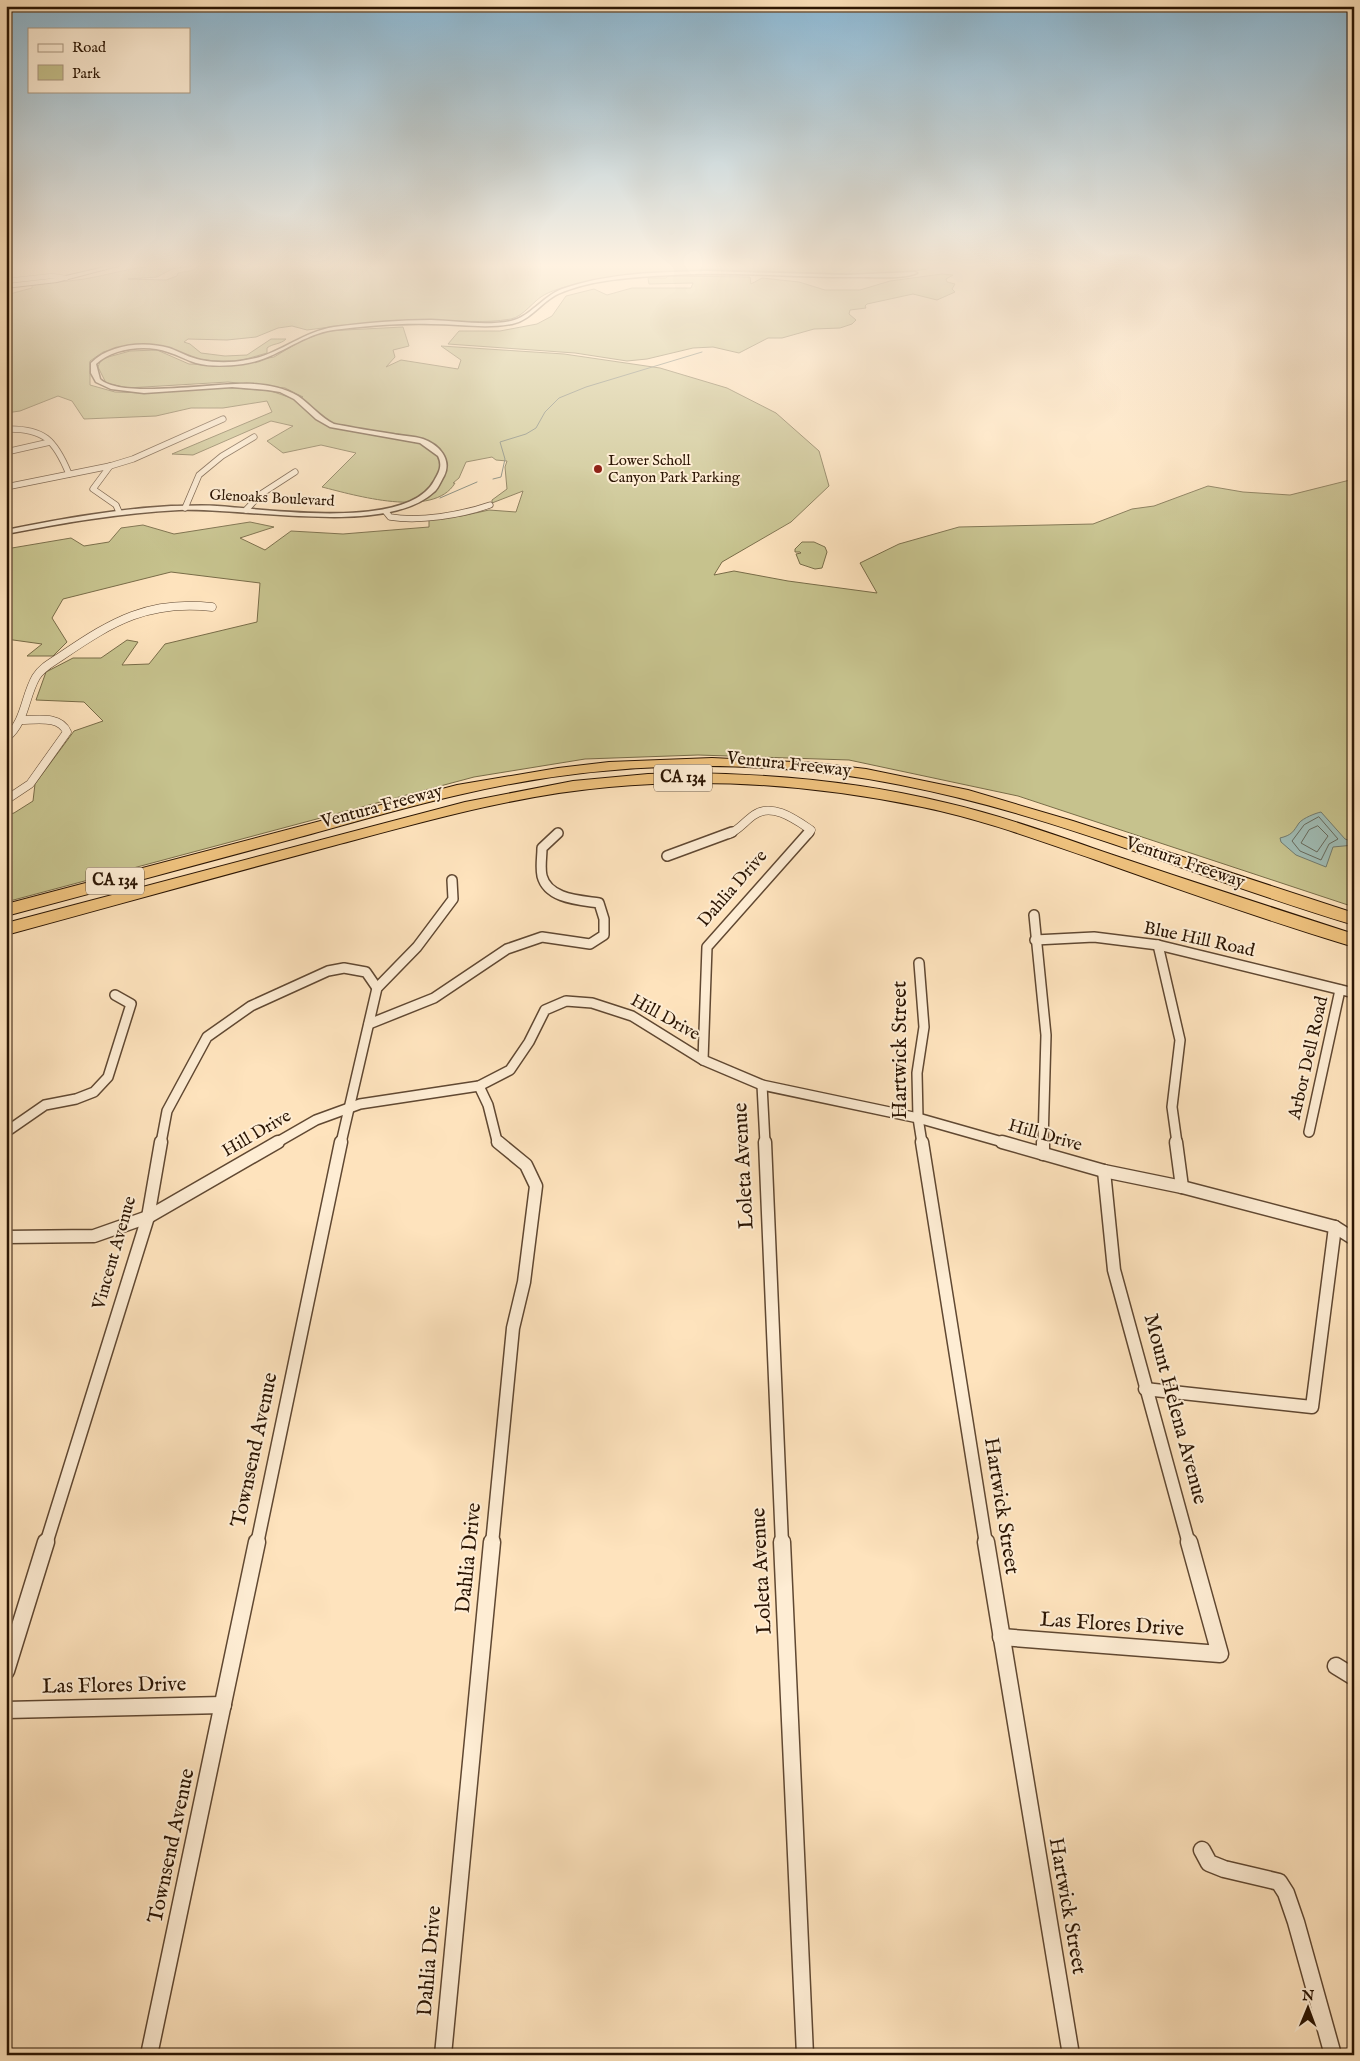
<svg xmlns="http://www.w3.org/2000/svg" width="1360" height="2061" font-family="'IM FELL English',serif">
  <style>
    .green { fill: #c6c28d; stroke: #786c48 }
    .water { fill: #a0bdb6; stroke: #717a6e }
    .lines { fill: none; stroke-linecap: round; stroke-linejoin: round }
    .shore { stroke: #66695c; stroke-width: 1 }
    .stream { stroke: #717a6e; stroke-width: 1 }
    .minor-far5-casing { stroke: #604832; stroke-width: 5.5 }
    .minor-far4-casing { stroke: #604832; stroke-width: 7 }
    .minor-far3-casing { stroke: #604832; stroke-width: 9 }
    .minor-far2-casing { stroke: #604832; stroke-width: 12 }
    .minor-far1-casing { stroke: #604832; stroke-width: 15 }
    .minor-casing { stroke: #604832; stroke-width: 19 }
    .tertiary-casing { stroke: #604832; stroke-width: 3 }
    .secondary-casing { stroke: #2b1503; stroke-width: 2 }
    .motorway-casing { stroke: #2b1503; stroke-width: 2 }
    .minor-far5 { stroke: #feedd4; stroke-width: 4.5 }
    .minor-far4 { stroke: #feedd4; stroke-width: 5.5 }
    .minor-far3 { stroke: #feedd4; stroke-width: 8 }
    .minor-far2 { stroke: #feedd4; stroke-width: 9 }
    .minor-far1 { stroke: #feedd4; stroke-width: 12 }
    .minor { stroke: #feedd4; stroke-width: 16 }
    .tertiary { fill: #feedd4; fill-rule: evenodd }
    .secondary { fill: #feedd4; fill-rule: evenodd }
    .motorway { fill: #efc27e; fill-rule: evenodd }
    .poi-dot { fill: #8f2418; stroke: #feedd4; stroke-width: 2 }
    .labels { text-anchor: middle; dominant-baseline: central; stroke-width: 4; stroke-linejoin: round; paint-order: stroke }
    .far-poi-label { font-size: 15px; fill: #2b1503; stroke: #feedd4; text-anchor: start }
    .far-street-label { font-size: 15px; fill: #2b1503; stroke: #feedd4 }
    .shield { fill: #feedd4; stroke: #6a5642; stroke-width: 1 }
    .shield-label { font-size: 16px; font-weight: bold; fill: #2b1503 }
    .street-label { font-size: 18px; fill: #2b1503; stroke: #feedd4 }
    .near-street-label { font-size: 21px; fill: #2b1503; stroke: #feedd4 }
  </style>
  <rect width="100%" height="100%" fill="#fee3bd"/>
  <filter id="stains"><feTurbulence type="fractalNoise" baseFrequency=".004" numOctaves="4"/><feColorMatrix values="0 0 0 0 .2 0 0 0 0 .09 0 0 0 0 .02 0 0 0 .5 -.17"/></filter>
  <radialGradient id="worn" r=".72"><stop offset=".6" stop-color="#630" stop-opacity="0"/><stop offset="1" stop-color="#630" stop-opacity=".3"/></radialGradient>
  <g class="green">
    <path d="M157,266h34l-19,3 -15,8 -29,2 38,1 11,-4 1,-3 12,-2 10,-5h729l-1,3c-94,13 -190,-7 -284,5 -25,3 -79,9 -100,21 -11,6 -20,21 -33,24 -28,5 -56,1 -84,1 -40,0 -81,5 -120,10l-15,-4 -14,2 -22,9 -29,3 -39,-1 -4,3 6,2 11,9 24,3 22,-1 24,-16h15c-6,6 -13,4 -19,9v5l-28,8h-19l-18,-1 -43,-14 -29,1 -27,5 -13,9v24l25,7 32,1 76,-6 48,4 20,7 12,-1 -18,-9 -57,-6 -101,6 -21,-5 -8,-16 3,-8 29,-8 27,-1 32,14 41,1 44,-8 25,-15 27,-11 77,-4 6,19 -16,4 2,7 -9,10 15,-7 57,9 3,-9 -20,-14 123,8 96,14 67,20 49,25 43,38 10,35 -38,36 -69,40 -8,13 20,-4 54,10 89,12 -17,-30 39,-19 60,-17 134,-3 39,-15 22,-3 54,-20 35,6 47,3 64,-16v428l-336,-111 -169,-36 -151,-5 -113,4 -111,18 -468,125v-87l8,-2 19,-12 2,-17 39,-53 29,-10 -19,-19 -48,-2 10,-28 27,-14h28l26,-18 11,2 -16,23 27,-1 16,-20 92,-22 3,-39 -89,-11 -108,27 -11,19 15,24 -14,14h-26l15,-12 -36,-5v-90l65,-11 13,8 25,-4 12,-14 22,-3 31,9 76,-12 24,5 -34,11 25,12 26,-19 52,3 86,-7v-8l33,-3 27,-6 27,2 7,-21 -31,12v-3l15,-11 -2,-22 2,-6 -11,-1 -4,-3 -26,5 -7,16 -6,5h2c-21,36 -101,12 -133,4l34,-34 -35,-8 -38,8 -16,-12 26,-15 -22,-5 -78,34 -21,-1 100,-42 -5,-11 -44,7h-32l-35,8 -72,3 -12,-18 -14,-5 -38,15 -14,2v-118l26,-7v-3c17,-3 35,-3 52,-6 25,-4 48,-12 73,-13z"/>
    <polygon points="942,274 953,275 946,279 947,282 955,284 952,289 955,292 937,300 913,294 867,304 865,306 866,308 850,310 849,314 856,320 852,324 840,328 814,329 782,338 768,338 739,353 713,347 693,348 647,359 627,361 575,353 448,344 459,331 500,331 537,324 552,316 566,296 594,289 607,295 632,288 691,288 693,283 649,284 648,278 666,278 668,276 750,277 751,284 762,278 799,282 825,290 860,290 890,281"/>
    <polygon points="802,542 814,542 825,547 827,552 822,568 815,569 800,564 796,554 801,553 800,552 795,552 795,549"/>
  </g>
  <path class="water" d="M1321,812l24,27 9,3v3l-21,2 -7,20 -30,-12 -15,-13 -1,-4c12,-3 13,-6 19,-15 4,-5 17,-10 22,-11z"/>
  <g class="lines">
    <g class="shore">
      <polygon points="1319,817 1338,839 1329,844 1321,860 1300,851 1292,841 1304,825"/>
      <polygon points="1318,826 1328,836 1317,852 1301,843 1309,830"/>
    </g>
    <g class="stream">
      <polyline points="493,479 501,477 505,459 500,442 526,434 536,428 545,412 559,398 586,387 702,352"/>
      <polyline points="440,498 477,482"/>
    </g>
    <defs>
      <polyline id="minor-far5" points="6,281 52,276 66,278"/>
      <g id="minor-far4">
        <path d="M6,429c38,-1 49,11 63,45"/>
        <polyline points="6,452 50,442"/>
        <polyline points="110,466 93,489 116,505 119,512"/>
        <polyline points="6,487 110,466 133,459 223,419"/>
        <polyline points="185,508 199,475 222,456 254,437"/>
        <polyline points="246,510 261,494 295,472"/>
        <path d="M386,512l4,5c30,5 71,-2 100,-12"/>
      </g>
      <g id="minor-far3">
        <path d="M6,738c20,-17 18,-40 30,-61 6,-10 17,-15 27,-22 50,-34 86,-55 149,-48"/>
        <path d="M6,800l24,-16 37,-52c-7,-17 -31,-12 -46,-12"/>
        <path d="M729,834c10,-4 16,-13 25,-19 18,-13 42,5 57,15l-3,4"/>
      </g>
      <g id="minor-far2">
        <polyline points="667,856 732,832"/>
        <polyline points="1034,915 1046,1035 1043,1143"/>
        <polyline points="1035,940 1094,937 1158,945 1354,993"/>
        <polyline points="1158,945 1180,1040 1172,1107 1177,1143"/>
        <polyline points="919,963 924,1027 917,1073 918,1118 922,1143"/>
        <path d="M369,1024l65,-26 73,-49 35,-12 48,7 14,-9v-16l-5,-16c-20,-3 -51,-4 -57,-27 -2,-9 0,-19 0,-28l16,-15"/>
        <polyline points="703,1060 707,947 809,832"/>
        <polyline points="762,1085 765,1143"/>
        <polyline points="479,1086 488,1105 497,1141 499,1143"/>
        <polyline points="6,1132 45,1105 76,1099 94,1092 108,1077 131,1004 115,995"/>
        <polyline points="1309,1132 1340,990"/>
        <polyline points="161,1143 167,1111 207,1037 251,1006 328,971 344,968 366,972 377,988"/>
        <polyline points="276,1143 316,1120 360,1104 479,1086 510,1070 529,1042 545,1010 566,1001 592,1003 632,1016 703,1060 762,1085 918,1118 1006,1143"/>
        <polyline points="341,1143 377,988 417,947 453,899 452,880"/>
      </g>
      <g id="minor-far1">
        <polyline points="765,1142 782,1544"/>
        <polyline points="922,1142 986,1544"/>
        <polyline points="1002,1142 1104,1171 1182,1187 1335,1227 1354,1239"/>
        <polyline points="1176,1142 1182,1187"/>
        <polyline points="1043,1154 1043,1142"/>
        <polyline points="1104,1171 1114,1270 1189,1544"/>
        <polyline points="6,1237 94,1236 148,1217 278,1142"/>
        <polyline points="1145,1389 1312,1407 1335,1227"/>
        <polyline points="46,1544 148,1217 161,1142"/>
        <polyline points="257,1544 341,1142"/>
        <polyline points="492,1544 513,1328 524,1282 536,1186 526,1165 498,1142"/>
      </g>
      <g id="minor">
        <polyline points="782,1542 805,2055"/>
        <polyline points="986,1542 1071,2055"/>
        <polyline points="1001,1637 1220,1654 1189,1542"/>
        <polyline points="1336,1666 1354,1677"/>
        <polyline points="6,1671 46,1542"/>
        <polyline points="6,1710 223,1705"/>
        <polyline points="1202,1850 1209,1863 1224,1869 1279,1882 1286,1893 1296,1922 1333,2055"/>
        <polyline points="149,2055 257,1542"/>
        <polyline points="443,2055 492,1542"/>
      </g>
      <path id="tertiary" d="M707,271l139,4 69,-3 2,1c-14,6 -38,4 -54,4 -64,1 -128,-6 -192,-2 -36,2 -79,4 -113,19 -17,8 -27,26 -46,30 -27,5 -54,0 -81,0 -32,-1 -66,2 -98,6 -33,5 -57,30 -90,34 -16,2 -31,3 -47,-1 -10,-3 -18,-8 -28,-11 -22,-8 -55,-4 -72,12l4,15c22,21 121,2 154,5 15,1 31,4 44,12 13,9 22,21 36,28 20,4 40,7 59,10 10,2 21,2 30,5 17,6 29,21 21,37 -3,5 -6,13 -10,16 -48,45 -191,15 -255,18 -59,3 -116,13 -173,24v-4c55,-11 110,-21 165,-24 15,0 31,-1 46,0 49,3 190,25 217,-25 5,-9 9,-15 4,-25l-18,-13 -90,-16 -14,-8 -22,-20 -14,-7 -12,-2 -36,-3 -88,6 -33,-4 -15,-7 -5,-9v-10c19,-19 53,-22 78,-15 11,4 21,10 32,12 15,3 30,3 45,0 32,-4 55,-28 88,-33 31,-4 65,-7 97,-7 27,1 54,6 80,1 19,-4 32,-25 51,-32 45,-16 97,-17 145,-18z"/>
      <polygon id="secondary" points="109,266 118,266 57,282 6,288 6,284 57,278"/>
      <g id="motorway">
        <path d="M712,758l103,5 51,6 102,21 105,31 281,92v12c-151,-45 -298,-110 -453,-140 -145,-29 -300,-24 -443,10 -57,13 -113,30 -169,45 -94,25 -188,51 -283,76v-12l451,-119 101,-17 51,-6z"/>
        <path d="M687,773c87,1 175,9 260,30 56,13 111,33 166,52 80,27 160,53 241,79v13c-87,-26 -173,-57 -258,-87 -58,-20 -115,-41 -174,-53 -102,-21 -208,-30 -313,-20 -92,8 -183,34 -273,58 -110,29 -220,60 -330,90v-12l459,-121 108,-21 75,-7z"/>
      </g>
    </defs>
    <use href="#minor-far5" class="minor-far5-casing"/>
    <use href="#minor-far4" class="minor-far4-casing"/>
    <use href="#minor-far3" class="minor-far3-casing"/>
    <use href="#minor-far2" class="minor-far2-casing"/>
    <use href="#minor-far1" class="minor-far1-casing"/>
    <use href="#minor" class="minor-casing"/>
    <use href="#tertiary" class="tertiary-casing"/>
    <use href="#secondary" class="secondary-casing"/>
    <use href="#motorway" class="motorway-casing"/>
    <use href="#minor-far5" class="minor-far5"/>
    <use href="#minor-far4" class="minor-far4"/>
    <use href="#minor-far3" class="minor-far3"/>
    <use href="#minor-far2" class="minor-far2"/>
    <use href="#minor-far1" class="minor-far1"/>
    <use href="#minor" class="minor"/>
    <use href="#tertiary" class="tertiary"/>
    <use href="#secondary" class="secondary"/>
    <use href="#motorway" class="motorway"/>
  </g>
  <linearGradient id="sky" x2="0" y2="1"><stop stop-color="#8bb8d4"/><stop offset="0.48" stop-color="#fff2e1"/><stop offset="1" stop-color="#fff2e1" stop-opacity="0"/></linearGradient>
  <rect width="1360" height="554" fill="url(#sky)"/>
  <circle class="poi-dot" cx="598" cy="469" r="5"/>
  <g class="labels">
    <g class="far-poi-label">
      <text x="608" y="460">Lower Scholl<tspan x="608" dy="17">Canyon Park Parking</tspan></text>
    </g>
    <g class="far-street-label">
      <text transform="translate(272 498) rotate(3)">Glenoaks Boulevard</text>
    </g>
    <g class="shield">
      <rect x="654" y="764.5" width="58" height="27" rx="4"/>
      <rect x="86" y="867.5" width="58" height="27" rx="4"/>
    </g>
    <g class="shield-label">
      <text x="683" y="778">CA 134</text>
      <text x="115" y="881">CA 134</text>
    </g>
    <g class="street-label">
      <text transform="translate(789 765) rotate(6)">Ventura Freeway</text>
      <text transform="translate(382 807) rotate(-15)">Ventura Freeway</text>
      <text transform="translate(1185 863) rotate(19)">Ventura Freeway</text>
      <text transform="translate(733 889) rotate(-49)">Dahlia Drive</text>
      <text transform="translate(1199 940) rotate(12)">Blue Hill Road</text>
      <text transform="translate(665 1018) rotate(29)">Hill Drive</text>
      <text transform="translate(1309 1058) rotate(-77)">Arbor Dell Road</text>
      <text transform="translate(257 1134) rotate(-30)">Hill Drive</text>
      <text transform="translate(1045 1136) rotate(16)">Hill Drive</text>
      <text transform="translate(115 1253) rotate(-74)">Vincent Avenue</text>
    </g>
    <g class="near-street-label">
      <text transform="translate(900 1050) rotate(-90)">Hartwick Street</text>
      <text transform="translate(744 1166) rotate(-93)">Loleta Avenue</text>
      <text transform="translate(1175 1409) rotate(75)">Mount Helena Avenue</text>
      <text transform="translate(255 1450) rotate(-78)">Townsend Avenue</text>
      <text transform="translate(1001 1506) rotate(81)">Hartwick Street</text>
      <text transform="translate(469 1558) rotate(-84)">Dahlia Drive</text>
      <text transform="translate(762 1571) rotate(-93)">Loleta Avenue</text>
      <text transform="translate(1112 1625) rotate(4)">Las Flores Drive</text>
      <text transform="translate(114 1686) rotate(-1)">Las Flores Drive</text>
      <text transform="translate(172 1846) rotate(-78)">Townsend Avenue</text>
      <text transform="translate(1067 1906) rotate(80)">Hartwick Street</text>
      <text transform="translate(430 1961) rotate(-85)">Dahlia Drive</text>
    </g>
  </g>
  <rect width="1360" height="2061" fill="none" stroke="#fee3bd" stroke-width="25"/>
  <rect x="8" y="8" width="1345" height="2046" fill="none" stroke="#2b1503" stroke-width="2.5"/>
  <rect x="12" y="12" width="1335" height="2036" fill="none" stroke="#2b1503"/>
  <rect x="28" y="28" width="162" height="65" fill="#feedd4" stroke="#aa9780"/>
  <rect x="38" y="44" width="25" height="8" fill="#feedd4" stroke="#aa9780"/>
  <text x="72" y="52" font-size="15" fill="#2b1503">Road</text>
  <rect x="38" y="65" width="25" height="15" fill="#c6c28d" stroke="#aa9780"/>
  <text x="72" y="78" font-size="15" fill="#2b1503">Park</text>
  <g transform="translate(1308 2008) rotate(1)" stroke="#feedd4" stroke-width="4" paint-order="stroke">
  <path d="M0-4L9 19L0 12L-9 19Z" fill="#2b1503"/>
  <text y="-8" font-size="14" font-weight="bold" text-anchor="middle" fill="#2b1503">N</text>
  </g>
  <rect width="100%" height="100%" filter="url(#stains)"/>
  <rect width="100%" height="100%" fill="url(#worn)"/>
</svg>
